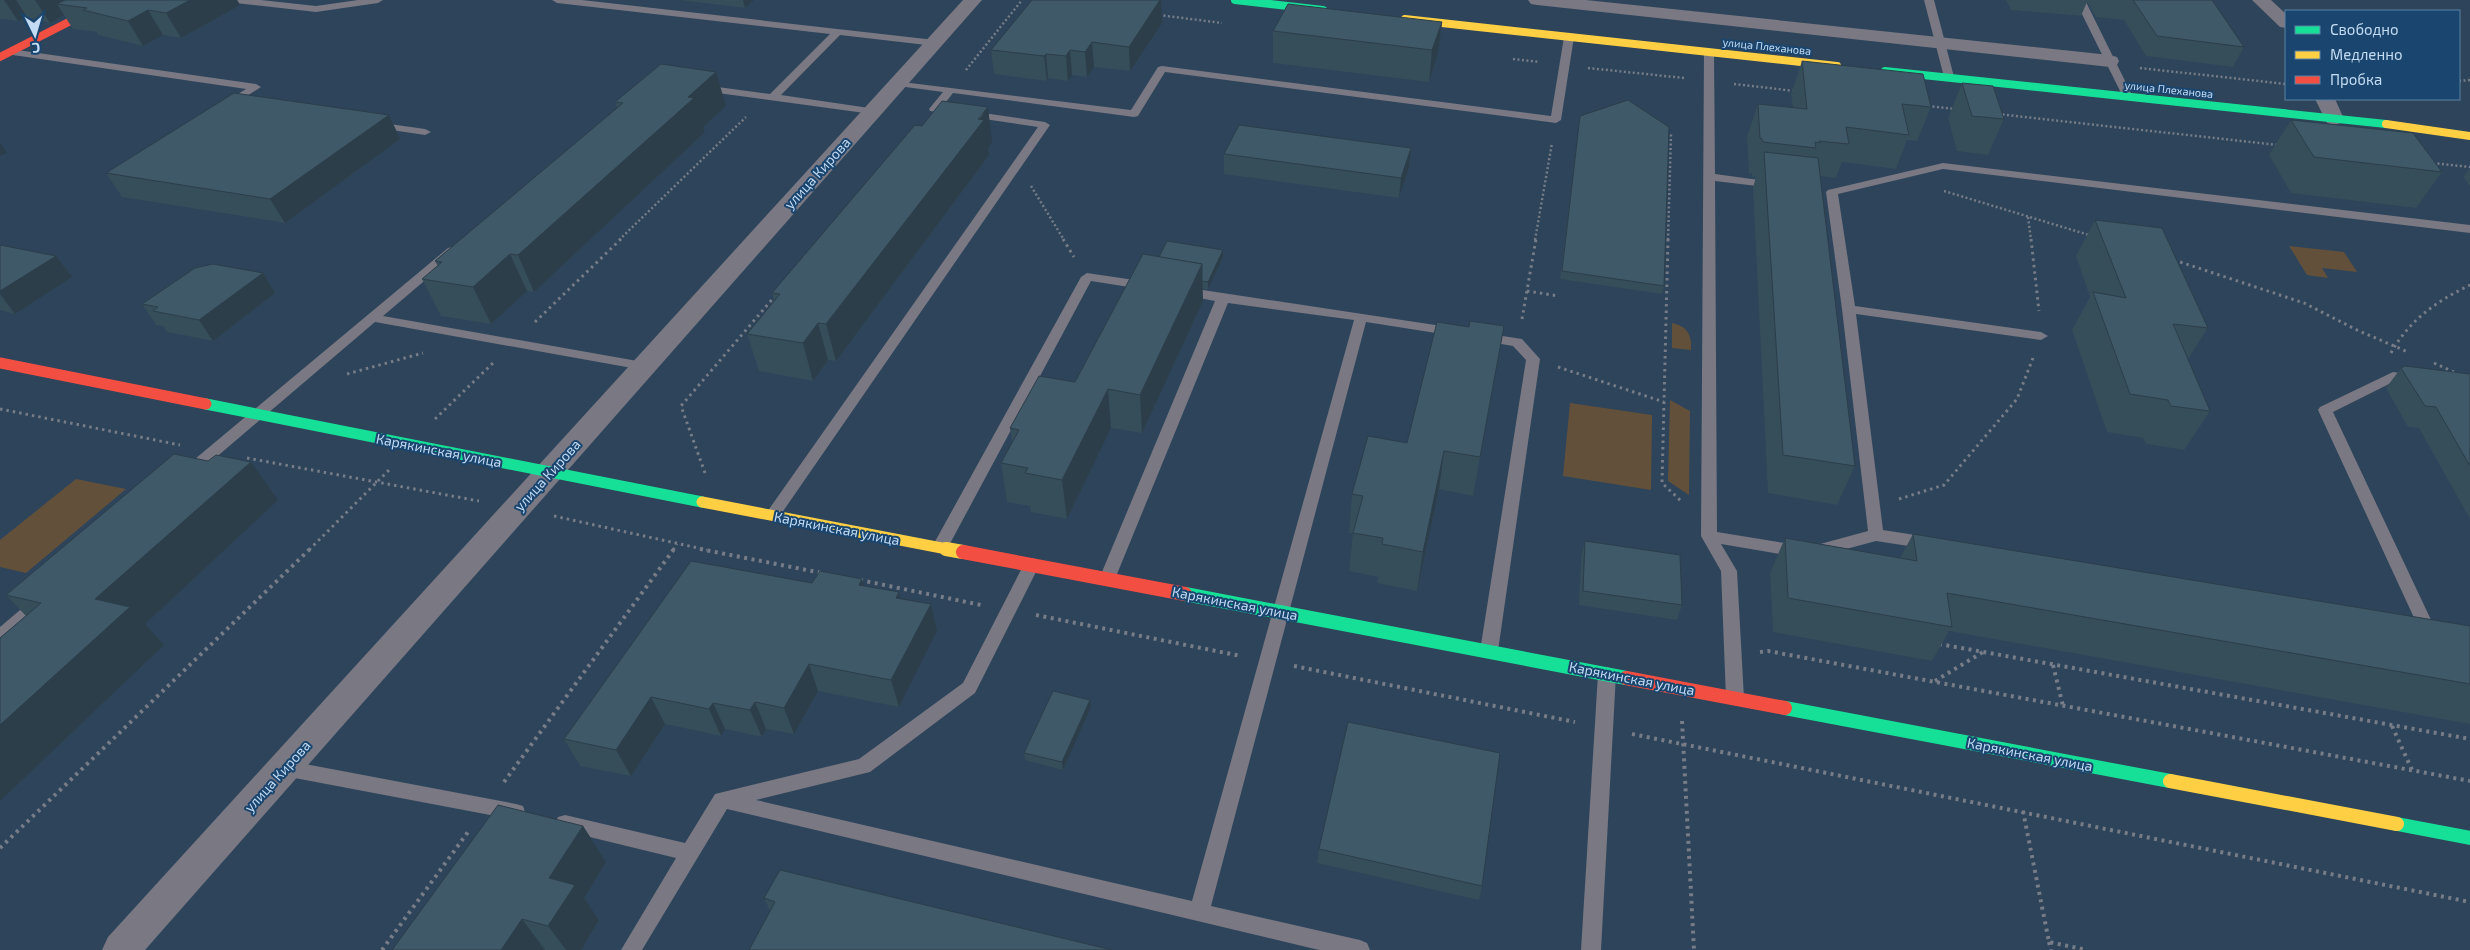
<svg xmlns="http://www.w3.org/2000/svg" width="2470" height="950" font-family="'Exo 2',sans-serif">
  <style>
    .green { fill: #63503a }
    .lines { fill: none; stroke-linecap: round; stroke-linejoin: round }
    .path-far2 { stroke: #767c88; stroke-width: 2.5; stroke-dasharray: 2 2.5; stroke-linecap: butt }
    .path-far1 { stroke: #767c88; stroke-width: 3; stroke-dasharray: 2.5 4; stroke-linecap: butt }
    .path { stroke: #767c88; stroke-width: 4; stroke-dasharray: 3 4.5; stroke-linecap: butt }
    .lane { fill: #797883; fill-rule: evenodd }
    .street { fill: #797883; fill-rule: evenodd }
    .fast-far2 { stroke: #16e098; stroke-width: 8 }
    .fast-far1 { stroke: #16e098; stroke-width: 11 }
    .fast { stroke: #16e098; stroke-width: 14 }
    .slow-far2 { stroke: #ffcf43; stroke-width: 8 }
    .slow-far1 { stroke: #ffcf43; stroke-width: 11 }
    .slow { stroke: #ffcf43; stroke-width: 14 }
    .jam-far2 { stroke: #f24e42; stroke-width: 8 }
    .jam-far1 { stroke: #f24e42; stroke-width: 11 }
    .jam { stroke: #f24e42; stroke-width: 14 }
    .wall { fill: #364d5a }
    .shaded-wall { fill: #2c3e4a }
    .building { fill: #3f5969; stroke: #2c3e4a }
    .labels { text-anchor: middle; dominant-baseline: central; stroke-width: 4; stroke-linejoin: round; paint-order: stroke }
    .far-street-label { font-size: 11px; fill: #c3dbf3; stroke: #19456e }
    .street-label { font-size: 14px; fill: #c3dbf3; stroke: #19456e }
  </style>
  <rect width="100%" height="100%" fill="#2d445a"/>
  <g class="green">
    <polygon points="2289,246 2344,252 2357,272 2322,268 2328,278 2307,275"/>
    <path d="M1672,323c15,3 20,12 19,27l-19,-2z"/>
    <polygon points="1670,400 1690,411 1689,495 1668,481"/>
    <polygon points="1570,403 1652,415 1651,490 1563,476"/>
    <polygon points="76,479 126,489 26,573 0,567 0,540"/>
  </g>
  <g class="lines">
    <g class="path-far2">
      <polyline points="1159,15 1222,23"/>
      <polyline points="1513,59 1539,62"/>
      <polyline points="1588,68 1684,78"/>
      <polyline points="2140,68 2286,84"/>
      <polyline points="966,70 1022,0"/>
      <polyline points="2459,81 2470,80"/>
      <polyline points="1734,84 1795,91"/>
      <polyline points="1928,106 1954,109"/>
      <polyline points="1998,114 2277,145"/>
      <polyline points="2433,163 2470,167"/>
      <polyline points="1031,186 1064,240"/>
      <polyline points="1944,191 2089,235"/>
      <polyline points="2028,217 2031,240"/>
      <polyline points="619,240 746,117"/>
      <polyline points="1535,240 1552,143"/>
      <polyline points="1668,240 1671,134"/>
    </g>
    <g class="path-far1">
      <polyline points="1063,239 1074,257"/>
      <polyline points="1668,239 1662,483 1681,501"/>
      <polyline points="2031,239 2039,311"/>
      <polyline points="2174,260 2304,303 2357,330 2408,352"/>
      <polyline points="1527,291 1559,296"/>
      <polyline points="1522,319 1536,239"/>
      <polyline points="535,322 621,239"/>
      <path d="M2391,353c18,-33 46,-52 79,-68"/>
      <polyline points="2434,363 2458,374"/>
      <polyline points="1558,367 1664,402"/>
      <polyline points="347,374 423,353"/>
      <polyline points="0,409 180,445"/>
      <polyline points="435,419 493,363"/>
      <polyline points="247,458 479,501"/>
      <polyline points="705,473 681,406 775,296"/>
      <polyline points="1899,499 1944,485 2017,399 2033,358"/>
      <polyline points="554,516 707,550"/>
      <polyline points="309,550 389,470"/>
      <polyline points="673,550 677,544"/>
    </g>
    <g class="path">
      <polyline points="700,549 822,573"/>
      <polyline points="860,580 981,605"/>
      <polyline points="1036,615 1241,656"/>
      <polyline points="1939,644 2470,739"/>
      <polyline points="1760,652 1768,651 2470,781"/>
      <polyline points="2053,665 2063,706"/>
      <polyline points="1294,666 1575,722"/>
      <polyline points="1935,681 1983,652"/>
      <polyline points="1682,721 1694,950"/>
      <polyline points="2392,726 2412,770"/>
      <polyline points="1632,734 2470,902"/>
      <polyline points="504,782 674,549"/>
      <polyline points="2023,811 2049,942 2087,950"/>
      <polyline points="0,848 310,549"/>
      <polyline points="2049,942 2051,950"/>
      <polyline points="382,950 468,832"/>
    </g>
    <g class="lane">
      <polygon points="230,0 261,0 316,6 358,0 383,0 378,3 316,12 235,3"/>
      <polygon points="552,0 582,0 935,40 940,43 935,46 840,35 781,95 876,109 877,111 872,114 703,91 698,88 703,85 770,94 830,34 557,3"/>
      <polygon points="1924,0 1934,0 1954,77 1953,79 1945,79 1944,77"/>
      <polygon points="2075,0 2085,0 2133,97 2132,99 2128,100 2123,97"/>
      <polygon points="1569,34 1574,37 1561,120 1556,123 1165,72 1138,116 1134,117 953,93 942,107 1045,122 1050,125 777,520 767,520 764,516 767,512 1038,127 930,111 929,109 943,92 898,86 893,83 894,81 1131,110 1158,67 1162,66 1551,116 1564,37"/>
      <polygon points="10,49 256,84 261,87 229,107 224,104 225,102 246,89 6,54 5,52"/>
      <polygon points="1709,49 1714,52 1715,174 1774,182 1780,185 1774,188 1715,181 1717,532 1809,547 1868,531 1842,309 1826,192 1828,190 1943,163 2470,225 2470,233 1943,169 1838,194 1855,306 2041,332 2048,336 2041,340 1856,314 1883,530 1928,537 1934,539 1936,543 1934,547 1928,549 1876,541 1809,559 1721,544 1737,571 1744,698 1741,703 1735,705 1729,703 1726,698 1721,571 1701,536 1704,52"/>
      <polygon points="375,122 425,129 431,132 425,135 371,127 370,125"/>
      <polygon points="452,247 456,248 458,251 456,254 383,316 643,362 650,366 643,370 375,322 193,477 183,477 181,473 183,469 448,248"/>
      <polygon points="1087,273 1148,282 1154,286 1148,290 1091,281 946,551 934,551 932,547 1081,277"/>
      <polygon points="1183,287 1455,328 1462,332 1455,336 1366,322 1211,906 1360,940 1367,943 1370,950 1319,950 727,809 642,950 621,950 676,858 565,831 558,829 555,823 558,817 565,815 685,843 715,794 859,759 963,683 1024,564 1026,560 1032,558 1038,560 1040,564 975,693 870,772 756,800 1192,901 1354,320 1228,303 1115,579 1113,583 1107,585 1101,583 1099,579 1215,301 1178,294 1177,291 1178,288"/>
      <polygon points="1483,333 1522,339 1540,359 1498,651 1495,656 1489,658 1483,656 1480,651 1526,360 1513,346 1478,340 1476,337"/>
      <polygon points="2393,372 2414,375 2421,379 2414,383 2395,381 2333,412 2432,622 2430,627 2424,628 2418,627 2416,622 2318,410 2320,407"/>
      <polygon points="39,597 45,599 47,603 45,607 6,642 0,644 0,627 33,599"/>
      <polygon points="1607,667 1613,669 1616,674 1601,950 1581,950 1598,674 1601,669"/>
      <polygon points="284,760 516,804 523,806 525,812 523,818 516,820 284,776 277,774 275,768 277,762"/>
    </g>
    <g class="street">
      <polygon points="963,0 982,0 145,950 102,950 108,937"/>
      <polygon points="1528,0 1586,0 2110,55 2117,57 2119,61 2117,65 2110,67 1537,5 1531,4"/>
      <polygon points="2252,0 2271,0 2286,14 2286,28 2280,27"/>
      <polygon points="2315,99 2335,99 2344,119 2341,123 2334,125 2327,123"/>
    </g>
    <g class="fast-far2">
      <polyline points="1235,0 1323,10"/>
      <polyline points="1885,71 2386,124"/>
    </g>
    <polyline class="fast-far1" points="206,404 702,502"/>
    <g class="fast">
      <polyline points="1185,594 1626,678"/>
      <polyline points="1785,708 2170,781"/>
      <polyline points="2397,824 2470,838"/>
    </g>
    <g class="slow-far2">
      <polyline points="1405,19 1837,66"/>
      <polyline points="2386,124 2470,136"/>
    </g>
    <polyline class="slow-far1" points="702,502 952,550"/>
    <g class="slow">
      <polyline points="946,549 963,552"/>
      <polyline points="2170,781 2397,824"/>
    </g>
    <polyline class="jam-far2" points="0,57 112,0"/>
    <polyline class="jam-far1" points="0,363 206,404"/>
    <g class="jam">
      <polyline points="963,552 1185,594"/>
      <polyline points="1626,678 1785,708"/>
    </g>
  </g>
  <g class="wall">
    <polygon points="0,0 237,0 240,5 181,38 163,35 143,46 98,35 97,32 73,29 64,15 50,23 27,17 18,21 1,19 0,20"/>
    <polygon points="679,0 754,0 745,8"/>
    <polygon points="2006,0 2212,0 2244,47 2233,67 2146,56 2124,20 2096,17 2087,2 2081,16 2011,10"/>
    <polygon points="1442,22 1438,53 1429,82 1273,63 1273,31"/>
    <polygon points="1162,23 1130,71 1094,67 1087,77 1072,75 1068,81 1048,78 1047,81 994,74 991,50"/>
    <polygon points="1802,61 1931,107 1917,141 1907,140 1896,169 1842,162 1836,178 1820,176 1855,466 1837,505 1768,493 1753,188 1756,177 1752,177 1752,173 1749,173 1747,137 1758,104 1793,108 1791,94"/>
    <polygon points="1962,83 2004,119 1988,155 1957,151 1948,118"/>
    <polygon points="615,102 726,106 703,127 705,132 534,292 527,291 491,324 441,316 422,279 438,266 435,261 617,108"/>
    <polygon points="389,115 400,139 285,223 122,197 106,173"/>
    <polygon points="1580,116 1664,286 1662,294 1560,279"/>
    <polygon points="2291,120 2442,172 2416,208 2291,193 2269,155"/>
    <polygon points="992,142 988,148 989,155 836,361 828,360 813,381 759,371 747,334 774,301 772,293"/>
    <polygon points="1411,148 1409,167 1399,198 1224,174 1224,154"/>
    <polygon points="2470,168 2470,186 2463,177"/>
    <polygon points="2095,220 2208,328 2188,359 2210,411 2184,450 2146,444 2143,438 2107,432 2072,330 2090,297 2076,256"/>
    <polygon points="0,245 72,277 15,314 0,310"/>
    <polygon points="1223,250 1223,257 1208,289 1202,289 1203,301 1142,433 1111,428 1067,519 1031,512 1030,506 1007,502 1001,463 1012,442 1010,428 1075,382 1159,257"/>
    <polygon points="263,273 275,293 213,341 167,332 163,326 156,325 142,304"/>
    <polygon points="1504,326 1473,496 1439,489 1417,591 1377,583 1378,577 1349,571 1353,533 1349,533 1352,494 1407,443 1469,327"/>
    <polygon points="2401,368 2470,374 2470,519 2419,428 2408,427 2386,388"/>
    <polygon points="208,461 251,462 278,500 145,624 164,645 0,801 0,638 26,616 6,595"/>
    <polygon points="1913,534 2470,626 2470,724 1949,631 1932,661 1773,632 1770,573 1785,538 1900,558"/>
    <polygon points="1585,541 1682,605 1677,620 1579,605 1581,556"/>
    <polygon points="862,579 864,586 899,592 901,599 931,604 937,631 899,707 818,691 794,734 766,729 762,737 725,729 721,736 665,724 631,776 580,766 564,739 812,583"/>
    <polygon points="1090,700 1091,707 1063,770 1025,760 1024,753"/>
    <polygon points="583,826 606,862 584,898 599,920 581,950 392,950"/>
    <polygon points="1319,849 1482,886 1479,900 1317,863"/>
    <polygon points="764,898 1112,950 770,911"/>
  </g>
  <g class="shaded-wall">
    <polygon points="4,0 16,0 27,17 18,21"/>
    <polygon points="35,0 95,0 57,4 64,15 50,23"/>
    <polygon points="190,0 237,0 240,5 181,38 166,13"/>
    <polygon points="743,0 754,0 745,8"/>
    <polygon points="1160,0 1161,0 1162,23 1130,71 1129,47"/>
    <polygon points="148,10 163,35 143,46 128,21"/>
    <polygon points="1442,22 1438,53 1429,82 1432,50"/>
    <polygon points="1092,42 1094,67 1087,77 1085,52"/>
    <polygon points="1070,50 1072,75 1068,81 1066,56"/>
    <polygon points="1046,54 1048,78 1047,81 1044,56"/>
    <polygon points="716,72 726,106 703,127 705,132 534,292 518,255 688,97"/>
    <polygon points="988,107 992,142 988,148 989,155 836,361 826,324"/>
    <polygon points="389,115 400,139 285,223 270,199"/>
    <polygon points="0,143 7,153 0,156"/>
    <polygon points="1411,148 1409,167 1399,198 1401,178"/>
    <polygon points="1223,250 1223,257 1208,289 1208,282"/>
    <polygon points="510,254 527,291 491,324 473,287"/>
    <polygon points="56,256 72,277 15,314 0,294 0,291"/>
    <polygon points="1202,264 1203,301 1142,433 1140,395"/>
    <polygon points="263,273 275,293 213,341 199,320"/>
    <polygon points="818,323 828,360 813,381 803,343"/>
    <polygon points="1108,389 1111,428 1067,519 1062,480"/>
    <polygon points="1444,451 1439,489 1417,591 1423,552"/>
    <polygon points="251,462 278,500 145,624 164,645 0,801 0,725 95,599"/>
    <polygon points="862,579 870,606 859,585"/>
    <polygon points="899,592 906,619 896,598"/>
    <polygon points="931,604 937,631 899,707 891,680"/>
    <polygon points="809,664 818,691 794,734 784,708"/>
    <polygon points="651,697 665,724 631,776 616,750"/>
    <polygon points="1090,700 1091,707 1063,770 1062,762"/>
    <polygon points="755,702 766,729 762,737 750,710"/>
    <polygon points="713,703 725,729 721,736 709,709"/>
    <polygon points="583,826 606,862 584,898 599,920 581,950 566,950 548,926 549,878"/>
    <polygon points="522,919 545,950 501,950"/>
  </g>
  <g class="building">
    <polygon points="65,0 190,0 166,13 148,10 128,21 83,10 87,8 57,4"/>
    <polygon points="1032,0 1160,0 1129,47 1092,42 1085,52 1070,50 1066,56 1046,54 1044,56 991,50"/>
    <polygon points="2133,0 2212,0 2244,47 2157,36"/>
    <polygon points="1288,4 1442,22 1432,50 1273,31"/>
    <polygon points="1802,61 1923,74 1931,107 1902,104 1909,135 1846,127 1849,144 1819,141 1820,143 1815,142 1816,148 1763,142 1762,139 1760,138 1758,104 1807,109"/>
    <polygon points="661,64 716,72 688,97 694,98 518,255 510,254 473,287 422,279 442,262 435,261 623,103 615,102"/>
    <polygon points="1962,83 1993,86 2004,119 1972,116"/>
    <polygon points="234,93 389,115 270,199 106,173"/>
    <polygon points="1628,100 1669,127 1664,286 1562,271 1580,116"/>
    <polygon points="942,101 988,107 978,119 984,120 826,324 818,323 803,343 747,334 780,294 772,293 915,125 922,126"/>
    <polygon points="2291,120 2413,133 2442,172 2314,157"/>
    <polygon points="1239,125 1411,148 1401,178 1224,154"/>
    <polygon points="1764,152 1818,158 1855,466 1783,455"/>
    <polygon points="2095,220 2162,228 2208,328 2173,324 2210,411 2171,406 2168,400 2130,394 2093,292 2126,298"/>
    <polygon points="1167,241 1223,250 1208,282 1202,281 1202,264 1159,257"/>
    <polygon points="0,245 56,256 0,291"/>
    <polygon points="1143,254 1202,264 1140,395 1108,389 1062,480 1025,473 1028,468 1001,463 1019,430 1010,428 1039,376 1075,382"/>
    <polygon points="213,264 263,273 199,320 153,311 158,307 142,304 195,268"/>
    <polygon points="1470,321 1504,326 1480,457 1444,451 1423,552 1382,544 1383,538 1353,533 1363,496 1352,494 1368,436 1407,443 1437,322 1469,327"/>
    <polygon points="2405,366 2470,374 2470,466 2436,407 2425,406 2401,368"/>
    <polygon points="174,454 208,461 216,455 251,462 95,599 130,607 0,725 0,638 41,603 6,595"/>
    <polygon points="1913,534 2470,626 2470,684 1947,593 1952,627 1788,598 1785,538 1917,561"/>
    <polygon points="1585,541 1680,555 1682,605 1583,591"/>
    <polygon points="691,561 812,583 820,571 862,579 859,585 899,592 896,598 931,604 891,680 809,664 784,708 755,702 750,710 713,703 709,709 651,697 616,750 564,739"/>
    <polygon points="1053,691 1090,700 1062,762 1024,753"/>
    <polygon points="1348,722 1500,753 1482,886 1319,849"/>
    <polygon points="498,805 583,826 549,878 575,885 548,926 522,919 501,950 392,950"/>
    <polygon points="780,870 1112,950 749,950 775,902 764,898"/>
  </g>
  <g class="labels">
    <g class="far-street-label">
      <text transform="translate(1767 46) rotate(6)">улица Плеханова</text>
      <text transform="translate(2169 89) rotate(6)">улица Плеханова</text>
    </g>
    <g class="street-label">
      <text transform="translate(817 173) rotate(-48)">улица Кирова</text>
      <text transform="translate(439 450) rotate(11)">Карякинская улица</text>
      <text transform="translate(547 475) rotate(-48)">улица Кирова</text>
      <text transform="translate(837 528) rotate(11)">Карякинская улица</text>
      <text transform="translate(1235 603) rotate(11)">Карякинская улица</text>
      <text transform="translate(1632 678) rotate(11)">Карякинская улица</text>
      <text transform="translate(2030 754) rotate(11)">Карякинская улица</text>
      <text transform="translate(277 776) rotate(-48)">улица Кирова</text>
    </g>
  </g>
  <rect x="2285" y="10" width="175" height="90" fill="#19456e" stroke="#5d81a3"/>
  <rect x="2295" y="26" width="25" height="8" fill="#16e098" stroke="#5d81a3"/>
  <text x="2330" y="35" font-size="15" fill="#c3dbf3">Свободно</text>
  <rect x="2295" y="51" width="25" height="8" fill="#ffcf43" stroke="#5d81a3"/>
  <text x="2330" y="60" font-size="15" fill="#c3dbf3">Медленно</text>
  <rect x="2295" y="76" width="25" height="8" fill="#f24e42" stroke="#5d81a3"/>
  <text x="2330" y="85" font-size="15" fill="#c3dbf3">Пробка</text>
  <g transform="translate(35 35) rotate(175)" stroke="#19456e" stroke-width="4" paint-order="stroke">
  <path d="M0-4L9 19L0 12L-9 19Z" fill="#c3dbf3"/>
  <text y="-8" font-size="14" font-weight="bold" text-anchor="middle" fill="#c3dbf3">С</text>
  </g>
</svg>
